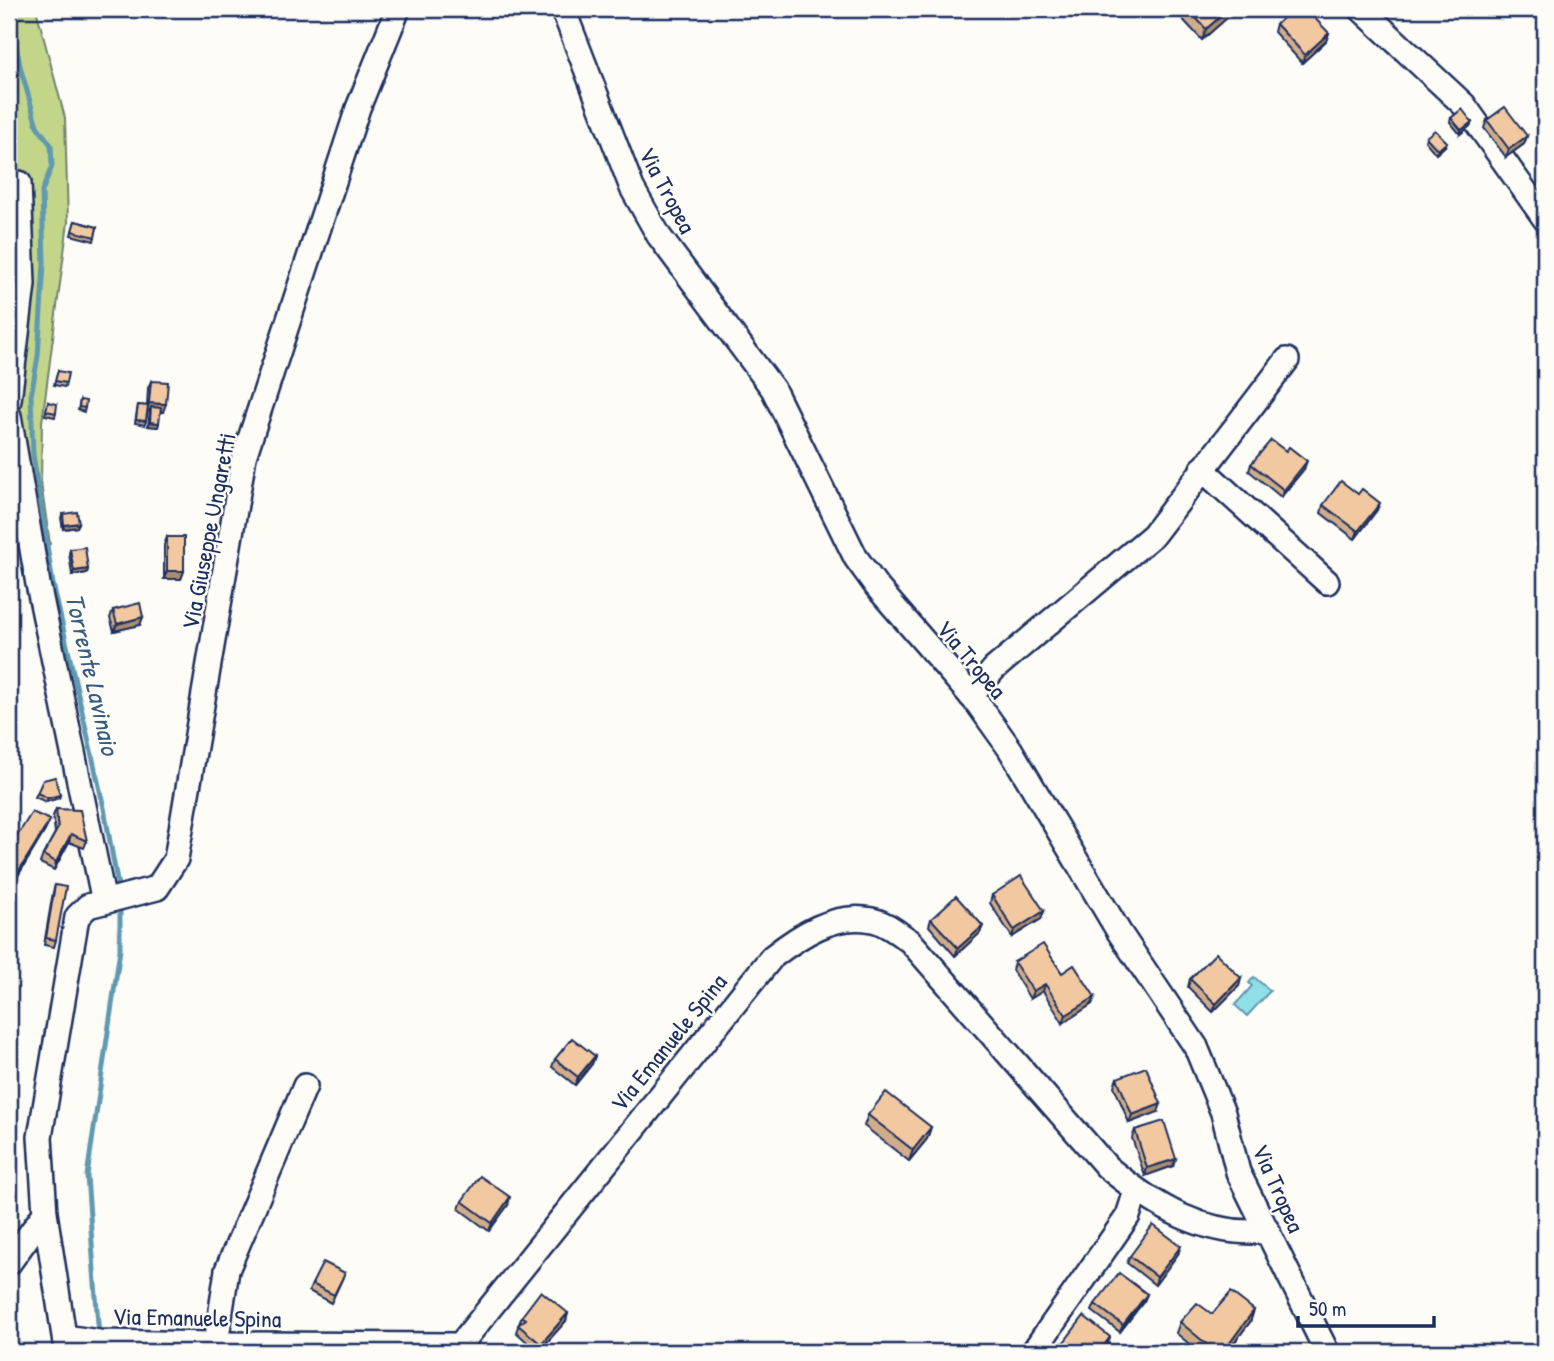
<svg xmlns="http://www.w3.org/2000/svg" width="1554" height="1361" font-family="'Patrick Hand',sans-serif">
  <style>
    .green { fill: #c3d589; stroke: #6f8274; stroke-width: 2 }
    .water { fill: #8fe0e6; stroke: #6199b0; stroke-width: 2 }
    .lines { fill: none; stroke-linecap: round; stroke-linejoin: round }
    .stream { stroke: #6199b0; stroke-width: 5 }
    .minor-casing { stroke: #1b2f5e; stroke-width: 28 }
    .minor { stroke: #fdfcf7; stroke-width: 23 }
    .wall { fill: #d0ac8a; stroke: #1b2f5e; stroke-width: 2 }
    .shaded-wall { fill: #a98c71; stroke: #1b2f5e; stroke-width: 2 }
    .building { fill: #f2c8a1; stroke: #1b2f5e; stroke-width: 2 }
    .labels { text-anchor: middle; dominant-baseline: central; stroke-width: 5; stroke-linejoin: round; paint-order: stroke }
    .street-label { font-size: 24px; fill: #1b2f5e; stroke: #fdfcf7 }
    .water-label { font-size: 26px; font-style: italic; fill: #385b80; stroke: #fdfcf7 }
  </style>
  <rect width="100%" height="100%" fill="#fdfcf7"/>
  <filter id="ink" filterUnits="userSpaceOnUse"><feTurbulence type="fractalNoise" baseFrequency=".0143" numOctaves="2"/><feDisplacementMap in="SourceGraphic" scale="14" xChannelSelector="R" yChannelSelector="G"/><feConvolveMatrix kernelMatrix="1 2 1 2 8 2 1 2 1" color-interpolation-filters="sRGB"/></filter>
  <g filter="url(#ink)">
    <polygon class="green" points="9,9 36,9 65,118 68,222 42,422 41,483 50,544 40,544 14,411 30,277 28,172 9,167"/>
    <polygon class="water" points="1254,977 1270,991 1247,1016 1235,1005 1252,986 1249,983"/>
    <g class="lines">
      <g class="stream">
        <polyline points="9,12 21,70 37,126 51,145 52,166 42,191 44,264 38,356 31,396 33,454 53,584 104,808 119,892"/>
        <polyline points="99,1337 87,1176 120,950 120,902"/>
      </g>
      <defs>
        <g id="minor">
          <polyline points="563,9 632,188 659,236 773,389 856,558 877,587 978,704 1010,749 1119,932 1196,1047 1223,1113 1238,1172 1327,1352"/>
          <polyline points="1361,9 1464,105 1545,219"/>
          <polyline points="9,400 23,284 19,183"/>
          <polyline points="9,416 38,584 104,902"/>
          <polyline points="1202,469 1327,582"/>
          <polyline points="971,696 994,669 1153,535 1287,360"/>
          <polyline points="9,1263 45,1213"/>
          <path d="M65,1337l34,5 117,2 244,1 312,-388c27,-21 62,-45 100,-37 13,2 27,14 38,21l197,226c46,38 98,71 161,64"/>
          <polyline points="216,1344 227,1270 305,1086"/>
          <polyline points="66,1349 45,1213 40,1137 77,917 88,906 157,888 176,859 244,457 358,108 398,9"/>
          <polyline points="1033,1352 1128,1216 1136,1191"/>
        </g>
      </defs>
      <use href="#minor" class="minor-casing"/>
      <use href="#minor" class="minor"/>
    </g>
    <g class="wall">
      <polygon points="1179,9 1237,9 1202,40 1177,13"/>
      <polygon points="1276,24 1329,33 1326,41 1302,63 1274,32"/>
      <polygon points="1451,118 1472,122 1470,126 1460,134 1450,122"/>
      <polygon points="1487,120 1527,136 1524,144 1506,157 1484,128"/>
      <polygon points="1426,137 1445,146 1436,154 1425,141"/>
      <polygon points="75,221 97,227 94,241 71,235"/>
      <polygon points="58,371 66,383 65,387 54,385"/>
      <polygon points="151,381 163,412 160,412 158,427 148,426 150,411 148,410 145,425 135,423 138,405 147,406 148,388"/>
      <polygon points="80,400 85,408 84,412 78,410"/>
      <polygon points="48,402 56,413 55,417 45,415"/>
      <polygon points="1251,464 1304,469 1281,497 1249,471"/>
      <polygon points="1358,494 1377,510 1355,539 1321,513 1323,505"/>
      <polygon points="63,514 79,523 77,527 63,529 61,518"/>
      <polygon points="167,537 184,571 181,579 164,579 164,545"/>
      <polygon points="70,549 88,569 87,573 72,575 69,553"/>
      <polygon points="113,610 143,617 140,625 114,631 110,618"/>
      <polygon points="37,793 60,795 59,798 46,802 35,797"/>
      <polygon points="56,809 87,841 84,848 69,842 54,870 40,863 43,855 55,833 53,816"/>
      <polygon points="55,885 56,940 54,947 44,945 53,892"/>
      <polygon points="992,895 1044,911 1041,919 1012,937 990,903"/>
      <polygon points="931,919 980,933 955,956 929,926"/>
      <polygon points="1014,962 1062,973 1095,997 1092,1004 1063,1023 1043,991 1030,999 1012,970"/>
      <polygon points="1241,978 1239,986 1213,1012 1188,987 1190,979"/>
      <polygon points="595,1056 592,1064 575,1085 552,1067 555,1059"/>
      <polygon points="1117,1078 1158,1112 1129,1123 1114,1086"/>
      <polygon points="868,1115 931,1127 927,1139 909,1161 864,1126"/>
      <polygon points="1135,1130 1173,1166 1145,1176 1132,1138"/>
      <polygon points="462,1201 508,1205 489,1231 459,1209"/>
      <polygon points="1178,1254 1155,1285 1127,1263 1130,1256"/>
      <polygon points="345,1273 331,1303 309,1291 312,1284"/>
      <polygon points="1147,1294 1144,1301 1120,1332 1092,1311 1095,1304"/>
      <polygon points="1254,1310 1250,1322 1227,1352 1199,1352 1176,1333 1180,1322 1212,1314"/>
      <polygon points="568,1313 566,1321 538,1352 516,1332 522,1316"/>
      <polygon points="1108,1344 1102,1352 1059,1352 1061,1346"/>
    </g>
    <g class="shaded-wall">
      <polygon points="1229,9 1237,9 1202,40 1206,29"/>
      <polygon points="1329,33 1326,41 1302,63 1305,55"/>
      <polygon points="1472,122 1470,126 1460,134 1461,130"/>
      <polygon points="1527,136 1524,144 1506,157 1509,149"/>
      <polygon points="1447,142 1445,146 1436,154 1438,150"/>
      <polygon points="149,403 166,404 163,412 151,411 151,407 150,411 147,410"/>
      <polygon points="150,422 159,423 158,427 148,426"/>
      <polygon points="1307,461 1304,469 1281,497 1284,490"/>
      <polygon points="1380,503 1377,510 1355,539 1358,531"/>
      <polygon points="79,523 77,527 63,529 64,525"/>
      <polygon points="88,569 87,573 72,575 74,571"/>
      <polygon points="167,571 184,571 181,579 164,579"/>
      <polygon points="143,617 140,625 114,631 117,624"/>
      <polygon points="60,795 59,798 46,802 48,798"/>
      <polygon points="50,820 45,831 9,891 9,887"/>
      <polygon points="71,834 69,842 54,870 56,862"/>
      <polygon points="1044,911 1041,919 1012,937 1014,930"/>
      <polygon points="983,926 980,933 955,956 958,948"/>
      <polygon points="1241,978 1239,986 1213,1012 1216,1004"/>
      <polygon points="1045,984 1043,991 1030,999 1033,991"/>
      <polygon points="1095,997 1092,1004 1063,1023 1066,1015"/>
      <polygon points="595,1056 592,1064 575,1085 578,1077"/>
      <polygon points="1161,1104 1158,1112 1129,1123 1132,1115"/>
      <polygon points="931,1127 927,1139 909,1161 913,1150"/>
      <polygon points="1176,1159 1173,1166 1145,1176 1147,1168"/>
      <polygon points="510,1197 508,1205 489,1231 492,1223"/>
      <polygon points="1181,1246 1178,1254 1155,1285 1157,1277"/>
      <polygon points="1147,1294 1144,1301 1120,1332 1123,1325"/>
      <polygon points="1254,1310 1250,1322 1227,1352 1223,1352"/>
      <polygon points="568,1313 566,1321 538,1352 541,1344"/>
      <polygon points="1110,1337 1108,1344 1102,1352 1099,1352"/>
    </g>
    <g class="building">
      <polygon points="1188,9 1229,9 1206,29"/>
      <polygon points="1294,9 1306,9 1329,33 1305,55 1276,24"/>
      <polygon points="1505,107 1527,136 1509,149 1487,120"/>
      <polygon points="1462,109 1472,122 1461,130 1451,118"/>
      <polygon points="1435,130 1447,142 1438,150 1426,137"/>
      <polygon points="75,221 97,227 95,237 72,231"/>
      <polygon points="58,371 68,373 66,383 55,381"/>
      <polygon points="151,381 168,382 166,404 149,403"/>
      <polygon points="80,400 86,401 85,408 79,407"/>
      <polygon points="48,402 57,404 56,413 46,411"/>
      <polygon points="138,405 148,406 146,421 136,420"/>
      <polygon points="151,407 161,408 159,423 150,422"/>
      <polygon points="1271,440 1286,451 1289,447 1307,461 1284,490 1251,464"/>
      <polygon points="1341,481 1358,494 1362,489 1380,503 1358,531 1323,505"/>
      <polygon points="77,512 79,523 64,525 63,514"/>
      <rect x="167" y="537" width="17" height="34"/>
      <polygon points="85,547 88,569 74,571 70,549"/>
      <polygon points="140,603 143,617 117,624 113,610"/>
      <polygon points="55,777 60,795 48,798 37,793 43,780"/>
      <polygon points="56,809 80,810 87,841 71,834 56,862 43,855 58,828"/>
      <polygon points="32,812 50,820 9,887 9,849"/>
      <polygon points="1021,876 1044,911 1014,930 992,895"/>
      <polygon points="55,885 66,887 56,940 46,938"/>
      <polygon points="956,896 983,926 958,948 931,919"/>
      <polygon points="1043,944 1062,973 1074,965 1095,997 1066,1015 1045,984 1033,991 1014,962"/>
      <polygon points="1216,953 1241,978 1216,1004 1190,979"/>
      <polygon points="572,1038 595,1056 578,1077 555,1059"/>
      <polygon points="1146,1067 1161,1104 1132,1115 1117,1078"/>
      <polygon points="886,1092 931,1127 913,1150 868,1115"/>
      <polygon points="1164,1121 1176,1159 1147,1168 1135,1130"/>
      <polygon points="480,1176 510,1197 492,1223 462,1201"/>
      <polygon points="1153,1225 1181,1246 1157,1277 1130,1256"/>
      <polygon points="323,1262 345,1273 334,1295 312,1284"/>
      <polygon points="1119,1273 1147,1294 1123,1325 1095,1304"/>
      <polygon points="541,1291 568,1313 541,1344 518,1325 526,1319 522,1316"/>
      <polygon points="1231,1292 1254,1310 1223,1352 1216,1352 1180,1322 1197,1303 1212,1314"/>
      <polygon points="1084,1316 1110,1337 1099,1352 1070,1352 1061,1346"/>
    </g>
  </g>
  <g class="labels">
    <g class="street-label">
      <text transform="translate(668 190) rotate(62)">Via Tropea</text>
      <text transform="translate(208 531) rotate(-79)">Via Giuseppe Ungaretti</text>
      <text transform="translate(972 659) rotate(50)">Via Tropea</text>
      <text transform="translate(668 1042) rotate(-51)">Via Emanuele Spina</text>
      <text transform="translate(1279 1188) rotate(66)">Via Tropea</text>
      <text transform="translate(197 1317) rotate(1)">Via Emanuele Spina</text>
    </g>
    <g class="water-label">
      <text transform="translate(93 674) rotate(77)">Torrente Lavinaio</text>
    </g>
  </g>
  <rect width="1554" height="1361" fill="none" stroke="#fdfcf7" stroke-width="35"/>
  <rect x="18" y="18" width="1519" height="1326" fill="none" stroke="#1b2f5e" stroke-width="2.5" filter="url(#ink)"/>
  <path d="M1298 1316v10h136v-10" fill="none" stroke="#1b2f5e" stroke-width="3.5"/>
  <text x="1309" y="1316" font-size="21" fill="#1b2f5e" stroke="#fdfcf7" stroke-width="5" paint-order="stroke">50 m</text>
</svg>
